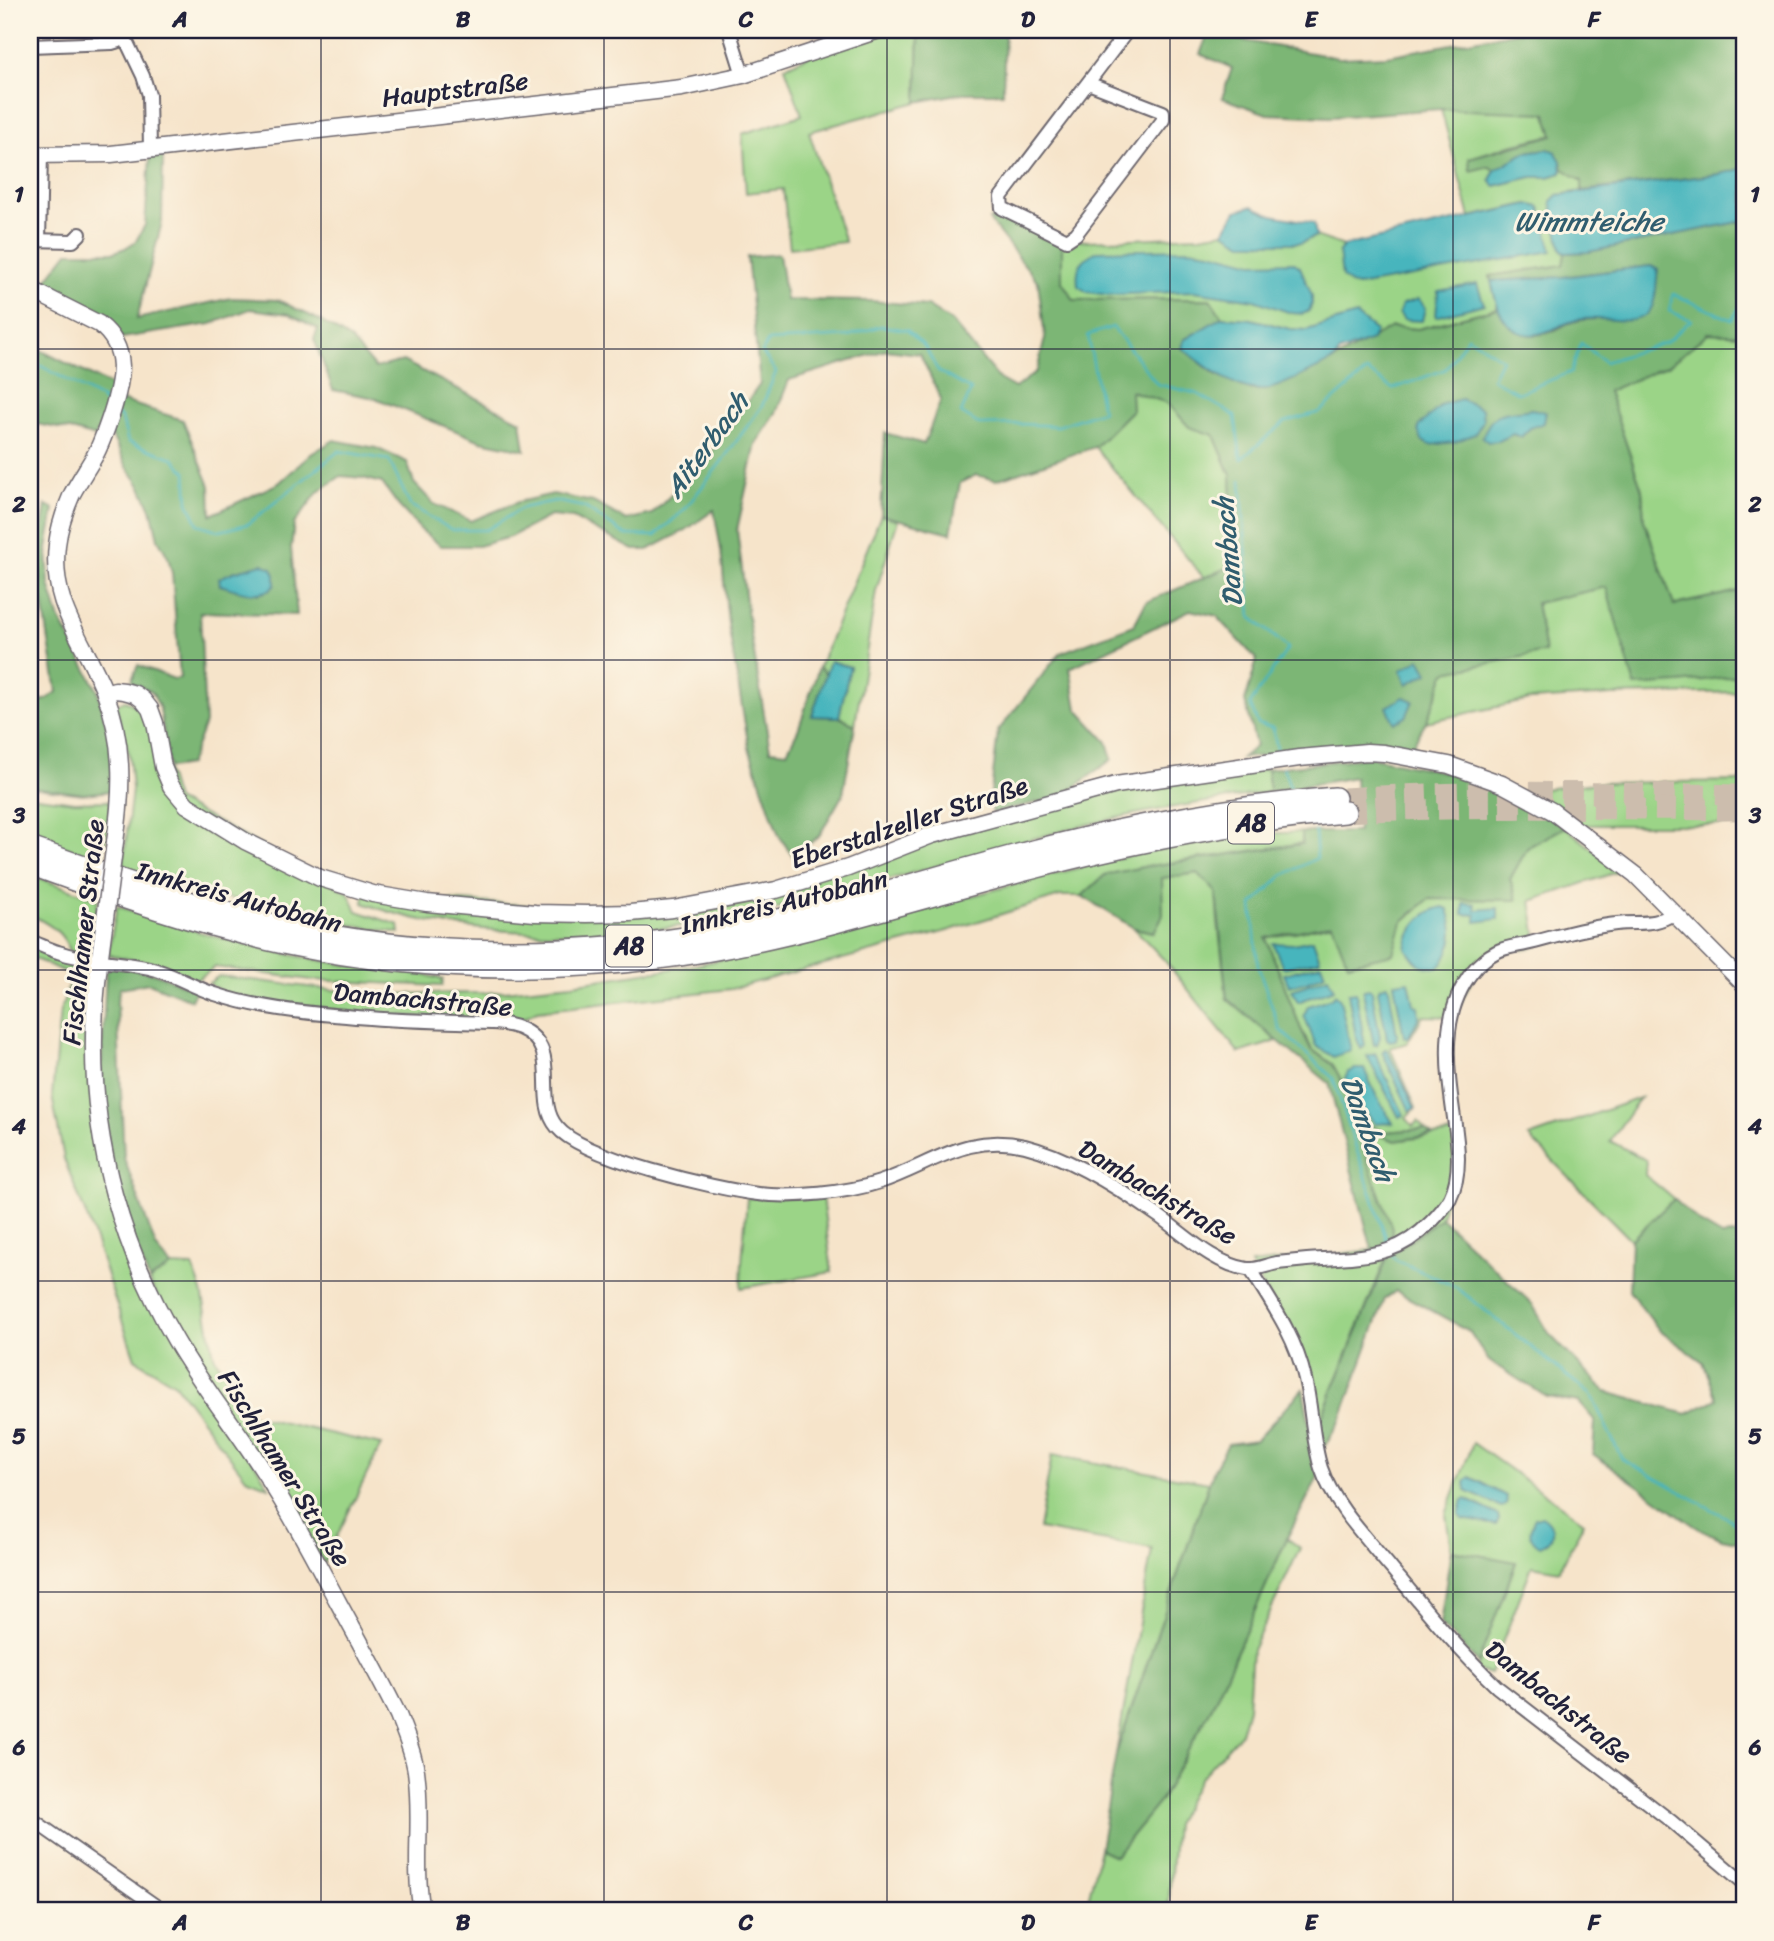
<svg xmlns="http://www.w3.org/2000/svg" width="1774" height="1941" font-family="Sriracha,sans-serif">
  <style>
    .green { fill: #9bd487; stroke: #5e7b61; stroke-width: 2 }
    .forest { fill: #7cb674; stroke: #4f6c58; stroke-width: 2; fill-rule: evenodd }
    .water { fill: #46b5bd; stroke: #346c7c; stroke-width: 2 }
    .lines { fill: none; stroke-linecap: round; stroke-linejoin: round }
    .stream { stroke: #46b5bd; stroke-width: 2.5 }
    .highway-tunnel { stroke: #ccbdad; stroke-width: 21; stroke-dasharray: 21 10; stroke-linecap: butt }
    .street-casing { stroke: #6c666d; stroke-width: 16 }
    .secondary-casing { stroke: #6c666d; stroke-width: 19 }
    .highway-casing { stroke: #6c666d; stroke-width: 24 }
    .street { stroke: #fff; stroke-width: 12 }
    .secondary { stroke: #fff; stroke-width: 16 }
    .highway { stroke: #fff; stroke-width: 21 }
    .secondary-bridge-casing { stroke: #6c666d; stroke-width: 19; stroke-linecap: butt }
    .secondary-bridge { stroke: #fff; stroke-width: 16 }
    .grid { fill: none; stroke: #22223b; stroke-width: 2; stroke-opacity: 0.55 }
    .labels { text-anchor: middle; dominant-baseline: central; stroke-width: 6; stroke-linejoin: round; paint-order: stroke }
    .shield { fill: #fcf5e5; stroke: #63616e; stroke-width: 2 }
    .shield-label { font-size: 24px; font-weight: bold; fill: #22223b }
    .street-label { font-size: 26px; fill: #22223b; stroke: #fcf5e5 }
    .water-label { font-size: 28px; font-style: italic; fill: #305d6f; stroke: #fcf5e5 }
    .neatline { fill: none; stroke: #22223b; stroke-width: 2.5 }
    .grid-label { font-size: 23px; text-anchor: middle; font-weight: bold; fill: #22223b }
  </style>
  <rect width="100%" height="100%" fill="#fcf5e5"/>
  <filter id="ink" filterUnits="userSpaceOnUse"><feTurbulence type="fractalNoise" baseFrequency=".0143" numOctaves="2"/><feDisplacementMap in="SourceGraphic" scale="14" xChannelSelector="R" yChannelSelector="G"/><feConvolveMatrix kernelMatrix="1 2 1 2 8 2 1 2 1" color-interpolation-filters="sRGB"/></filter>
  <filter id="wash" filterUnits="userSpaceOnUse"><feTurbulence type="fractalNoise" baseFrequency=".00686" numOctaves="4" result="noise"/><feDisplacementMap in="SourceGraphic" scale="28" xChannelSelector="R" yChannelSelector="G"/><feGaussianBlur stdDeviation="1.57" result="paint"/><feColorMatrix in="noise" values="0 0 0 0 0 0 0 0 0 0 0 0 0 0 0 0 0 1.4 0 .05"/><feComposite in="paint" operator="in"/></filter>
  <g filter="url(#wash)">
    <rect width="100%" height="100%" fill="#f6e4ca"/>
    <g class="green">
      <polygon points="900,30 919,30 917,102 809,132 845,242 790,248 783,189 746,193 742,134 802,115 785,67 818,51"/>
      <polygon points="1441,109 1545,112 1553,135 1510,145 1470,158 1495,170 1490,180 1494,186 1532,177 1548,177 1562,173 1562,168 1582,181 1582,191 1558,195 1561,249 1565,253 1564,265 1490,276 1498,308 1418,329 1392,327 1372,340 1376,331 1356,315 1307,330 1290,329 1251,319 1222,317 1210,299 1074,300 1062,282 1062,243 1075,239 1087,241 1200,236 1224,232 1244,243 1301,243 1316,236 1344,246 1339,252 1464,266 1551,251 1527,204 1470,217"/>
      <polygon points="1708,333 1744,335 1744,590 1674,605 1644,520 1642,490 1608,391 1669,365"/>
      <polygon points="1130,391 1168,403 1189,427 1214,435 1231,475 1234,565 1204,578 1095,447 1132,410"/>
      <polygon points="881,515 898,520 876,591 855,725 839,717 850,667 831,661 826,674 819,667"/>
      <polygon points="1606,587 1679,683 1744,675 1744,692 1612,695 1530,700 1426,722 1446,672 1545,652 1536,603"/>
      <polygon points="125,700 138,707 152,721 176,800 348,892 357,911 399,925 400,933 314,919 236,900 123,868 132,789 129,755 116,705"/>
      <path d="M1267,769l3,23c-63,10 -126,18 -188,34 -106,26 -210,62 -317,85 -84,19 -171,26 -257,20 -50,-3 -98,-10 -145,-28l1,-8 309,19 263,-75 162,-44z"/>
      <polygon points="1744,781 1744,825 1580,825 1525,791 1596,783"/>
      <polygon points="30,796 75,802 108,801 111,806 103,860 30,835"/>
      <path d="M1565,827l55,44 -89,30 7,45c-13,3 -27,4 -38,9 -26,9 -35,39 -45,62l-32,-1 -16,27 -17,5 26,60 -10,10 7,8 5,-5 7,8 -42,3 -19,-10 -31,-57 -21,-16 -11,-20 -35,-91 67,-14 69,-2 27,-24 87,2 -6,-21 18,-32z"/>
      <path d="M1302,832l1,11 -160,24 -38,8 -23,21h-22l-113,35 -216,58 -194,22 -22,11c-47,-3 -283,-10 -306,-39l10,-7 114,14 56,4 96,-1 87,-9 124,-19 161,-35 114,-34 134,-35 66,-14 72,-12z"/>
      <polygon points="1198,873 1216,892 1218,922 1227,999 1277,1041 1239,1053 1166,962 1134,928 1153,932 1163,915 1161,878"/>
      <path d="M30,875l68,24 -7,51 -6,4 -14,-1c-9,-23 -20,-27 -41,-39z"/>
      <path d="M117,906c73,25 148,46 225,58 23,4 46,4 69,8 11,2 21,5 32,7l-1,7 -130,-6 -97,-13 -20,14 -43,-18 -44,-8z"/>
      <polygon points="30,943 90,967 85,1033 93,1113 125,1247 269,1487 246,1478 175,1384 135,1359 90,1225 64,1159 52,1096 60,1011 73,975 30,957"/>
      <polygon points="1640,1098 1610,1141 1646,1160 1645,1175 1674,1199 1631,1240 1529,1137"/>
      <polygon points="1359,1127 1395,1141 1462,1132 1441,1218 1387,1256 1318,1426 1304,1363 1251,1264 1372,1250 1368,1162"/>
      <polygon points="822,1196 832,1272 741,1288 742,1262 747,1198"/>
      <polygon points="171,1266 193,1267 202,1291 214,1356 250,1415 381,1445 324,1563 199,1368 149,1281"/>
      <polygon points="1473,1443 1584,1522 1559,1571 1532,1566 1490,1674 1475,1670 1516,1563 1451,1550 1446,1514"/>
      <polygon points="1052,1455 1209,1483 1116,1754 1152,1549 1039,1529"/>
      <polygon points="1287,1538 1300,1548 1252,1650 1248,1708 1241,1733 1199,1779 1175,1824 1168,1911 1153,1910 1088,1900 1100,1849 1115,1856 1160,1801 1213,1705"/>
    </g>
    <g class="forest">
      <polygon points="919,30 1005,30 1003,93 962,93 917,102"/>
      <path d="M1528,30h216v138l-24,6 -138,17v-10l-20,-13c-1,-11 -7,-14 -15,-19l-21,3 -31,18 -5,-4 -20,5 -1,-13 84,-23 -7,-22 -105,-4 -110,8 -64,-3 -45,-16 10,-30 -32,-14 8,-20 131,24 48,-2z"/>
      <polygon points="163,155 162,222 137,319 231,298 278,300 319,320 351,340 375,368 403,361 521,421 525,450 481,441 375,398 333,390 314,339 318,329 289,314 250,309 211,324 122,338 108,322 41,287 68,252 115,252 125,248 136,241 145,225 150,156"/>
      <path d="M1005,213l57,30v39l12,18 136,-1 12,18 -38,23 -2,8 33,26 37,16h15l67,-30 58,-33 26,2 80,-21c13,22 28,33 54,23 7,-2 13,-7 20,-9 10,-3 19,-3 28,-3l50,-53 -88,11 -71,4 -1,-5 73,-11 2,-12 23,-1 156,-31v114l-36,-2 -39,32 -61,26 34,99 2,30 30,85 70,-15v85l-65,8 -44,3 -29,-99 -70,16 9,49 -99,20 -20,50 -17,30 -59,-5 -108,11 14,-12 -11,-45 12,-41 -40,-44 -27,-6 -120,58 7,41 30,33 5,17 -49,37 -70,17 -3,-11 8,-71 62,-78 74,-28 12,-23 88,-37 -3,-90 -17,-40 -25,-8 -21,-24 -37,-12 1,19 -37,37 -99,33 -20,-5 -16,8 -9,50 -70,-18 4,-82 39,11 17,-45 -21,-45 -34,-4 -97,30 -13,33 -20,31 -19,86 11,87 22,133 17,2 11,-22 21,-63 7,7 -14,42 27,1 16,8 -12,69 -24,42 -26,20 -14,-20 -30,-88 -21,-124 -7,-74 -7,-40 -28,20 -38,20h-14l-61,-32 -23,-2 -40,21 -32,9h-37l-20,-16 -23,-25 -16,-22 -19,-5 -22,-2 -23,16 -24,32 -3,24 6,67 -97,-3 5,111 -16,42 -20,3 -9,-59 -8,-17 -21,-10 7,-17 36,14 6,-1 -8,-105 -4,-16 -10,-18 -7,-30 -10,-22 -14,-20 -17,-35 10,-32 63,20 27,66 1,29 68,-32 32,-29 23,-14 42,8 31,14 7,21 20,21 37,17 47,-19 35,-8 40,8 33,18 26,-6 52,-52 56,-78 -13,-127 32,-3 7,46 85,1 56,5 25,16 47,57 16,9 22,-17 8,-33 -7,-56 -49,-62zM1532,409l11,14 -13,5 -9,9 -8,-3 3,-22zM263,564l-3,30 -40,-9 13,-13z"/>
      <polygon points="30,345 114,387 105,416 95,437 75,431 30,423"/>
      <polygon points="46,505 54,509 47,549 49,584 60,620 98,691 111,745 111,791 84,794 30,787 30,703 45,700 57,692 41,591 39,550"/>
      <polygon points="1371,757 1473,778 1517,798 1565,827 1528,847 1510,879 1517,900 1429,899 1402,922 1393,954 1348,964 1332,924 1266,938 1301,1029 1311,1049 1333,1065 1364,1122 1383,1132 1425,1129 1432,1135 1395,1141 1360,1128 1368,1162 1392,1228 1391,1245 1372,1250 1329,1083 1227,999 1216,892 1198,873 1162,878 1163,915 1154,932 1134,928 1082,896 1105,875 1143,867 1302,844 1302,832 1358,832 1355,777 1270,792 1267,769"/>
      <polygon points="112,966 154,973 196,990 191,1000 149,983 120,988 117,1000 124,1158 156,1247 171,1266 149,1280 126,1220 109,1147 101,1077 106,972"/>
      <polygon points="1674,1199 1700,1223 1722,1236 1744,1234 1744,1547 1742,1543 1722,1539 1696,1527 1593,1454 1595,1421 1579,1402 1547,1397 1489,1361 1469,1331 1396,1291 1385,1299 1340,1421 1321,1452 1318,1426 1388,1256 1441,1218 1532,1304 1550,1335 1606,1392 1687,1414 1717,1399 1703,1362 1660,1331 1629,1291 1631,1240"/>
      <polygon points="1303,1389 1319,1475 1287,1538 1213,1705 1160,1801 1115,1856 1100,1849 1116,1754 1214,1469 1228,1444 1256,1440"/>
      <polygon points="1451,1550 1516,1562 1478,1663 1440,1624"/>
    </g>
    <g class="water">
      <polygon points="1547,149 1555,151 1561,161 1562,173 1548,177 1532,177 1494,186 1490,180 1495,170 1526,152"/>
      <polygon points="1744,168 1744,221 1588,252 1565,253 1561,249 1551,202 1558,195 1720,174"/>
      <polygon points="1528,204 1540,207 1552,251 1358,286 1350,284 1342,277 1339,251 1344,246"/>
      <polygon points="1252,206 1272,215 1314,223 1316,236 1301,243 1243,243 1224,232 1236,211"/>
      <path d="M1189,249l22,3 42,11 40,-1 7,5 12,28v9l-3,7 -6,3 -12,-1 -37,-13 -60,-9 -86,4 -21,-3 -9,-6c-2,-20 1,-24 18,-35z"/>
      <path d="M1650,266l8,3c-2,13 -1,32 -9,43 -8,10 -24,9 -35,8 -15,-1 -30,-3 -44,2 -17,6 -38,21 -56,7 -16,-10 -19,-32 -23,-48l72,-4z"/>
      <polygon points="1477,284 1484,304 1436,317 1438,291"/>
      <polygon points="1419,299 1425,308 1422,321 1404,320 1399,313 1402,304"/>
      <path d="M1356,315l20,16 -4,9 -32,12 -6,8c-19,9 -46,24 -65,29 -28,7 -67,-25 -87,-41l2,-8 38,-23 29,2 39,10 17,1z"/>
      <polygon points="1461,399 1482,409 1483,421 1475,434 1455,442 1430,445 1422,441 1418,431 1420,425 1443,404"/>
      <path d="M1532,409l14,3 -2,11 -14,5 -9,9 -8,-3 -14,7 -11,1 -6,-5c14,-31 20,-22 50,-28z"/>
      <path d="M262,564l10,4 3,7v10c-13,16 -38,5 -55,0l-1,-7 14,-6z"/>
      <polygon points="1420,659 1428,673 1407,684 1401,670"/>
      <polygon points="830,661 850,667 839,717 812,716"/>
      <polygon points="1404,697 1413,701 1406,717 1394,723 1387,707"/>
      <polygon points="1464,903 1475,904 1476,910 1498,908 1498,919 1476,922 1476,915 1463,914"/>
      <path d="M1443,907l5,2c2,7 5,15 5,23 0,10 -7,30 -15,36 -21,-2 -21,-3 -32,-20 3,-20 17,-37 37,-41z"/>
      <polygon points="1313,940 1320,960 1283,968 1273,943 1293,944"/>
      <polygon points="1321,964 1325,974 1306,982 1289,986 1284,974"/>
      <polygon points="1328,977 1334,989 1298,1002 1292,990"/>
      <polygon points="1409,981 1414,1005 1418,1006 1419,1017 1408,1038 1404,1037 1394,983"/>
      <polygon points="1387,985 1389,988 1397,1035 1396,1040 1390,1041 1387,1039 1378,991 1380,987"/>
      <polygon points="1370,989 1372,991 1380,1037 1377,1045 1374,1045 1363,992 1364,990"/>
      <polygon points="1356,992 1365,1046 1361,1049 1356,1037 1348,993"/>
      <polygon points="1335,994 1340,999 1351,1050 1334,1057 1316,1046 1304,1015 1308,1006 1332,998"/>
      <polygon points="1385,1049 1387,1050 1415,1108 1410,1111 1382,1052"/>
      <polygon points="1375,1053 1404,1115 1399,1117 1367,1056"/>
      <polygon points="1355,1069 1364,1069 1377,1097 1393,1123 1375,1124 1363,1109 1345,1079 1348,1072"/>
      <polygon points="1470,1477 1506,1496 1507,1502 1505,1506 1501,1507 1466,1491 1465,1482"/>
      <polygon points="1466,1499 1498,1515 1499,1520 1496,1525 1462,1519 1459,1515 1463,1500"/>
      <path d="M1542,1516c14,9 14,24 -2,30 -13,-8 -11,-16 -5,-28z"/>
    </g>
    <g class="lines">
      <g class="stream">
        <polyline points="30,360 100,398 107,405"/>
        <polyline points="117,414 122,419 128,442 173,458 186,472 188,502 198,524 220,531 248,524 339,451 389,460 410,505 452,530 486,530 522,508 555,501 584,507 626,535 655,536 685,509 722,461 762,406 776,372 762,352 768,341 848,336 881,326 907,330 925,347 938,371 971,390 961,413 980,425 1021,424 1058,426 1102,411 1088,335 1113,327 1157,384 1198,394 1235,416 1241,459 1285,422 1320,412 1367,371 1393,389 1446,369 1468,337 1502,359 1492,379 1518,393 1571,372 1581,343 1605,362 1667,342 1691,320 1669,311 1673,294 1732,320 1744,299"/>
        <polyline points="1241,480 1251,617 1288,648 1250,704 1258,724 1273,728 1278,754"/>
        <polyline points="1283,767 1290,787"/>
        <polyline points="1315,831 1317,858 1282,876 1252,905 1258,966 1280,1030 1333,1078 1388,1244"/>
        <polyline points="1392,1256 1396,1260 1456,1287 1591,1395 1622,1459 1733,1521 1744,1530"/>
      </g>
    </g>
  </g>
  <g filter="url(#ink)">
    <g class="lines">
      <g class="highway-tunnel">
        <path d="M1344,798c133,-9 267,-5 400,-3"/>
        <path d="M1345,812c133,-6 266,-3 399,-2"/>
      </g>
      <defs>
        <g id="street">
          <polyline points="121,30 143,76 149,95 150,149"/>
          <polyline points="729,30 743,75"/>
          <polyline points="30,46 112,43 125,39"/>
          <polyline points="1088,83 1163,112 1163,120 1076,234 1067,240 1002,208 1001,197 1128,30"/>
          <polyline points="30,240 73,241 80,234"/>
          <polyline points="39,240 41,155"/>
          <path d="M30,941c9,3 18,8 28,11 29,10 61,9 91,16 23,5 43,19 66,26 42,14 87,19 131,22 37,4 75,5 112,6 19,1 43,-1 61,6 46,19 13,70 38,99 25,31 159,62 201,67 35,4 89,-1 122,-12 51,-17 87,-50 145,-36 44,11 98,45 135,71 26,19 54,47 87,52 10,1 20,-4 30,-6 10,-1 20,-2 30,-3 27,-2 56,-2 81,-10 16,-5 31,-16 43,-28 7,-7 14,-15 19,-24 12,-24 8,-54 4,-80 -7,-50 -15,-105 19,-147 5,-7 15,-15 23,-19 9,-5 21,-6 30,-8 29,-7 60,-17 90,-20 24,-3 36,3 59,-11"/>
          <path d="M1251,1270c22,35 45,68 54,109 7,29 7,61 16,89 12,36 46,71 70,100 34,41 67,82 106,119l175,135 72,61"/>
          <polyline points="30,1818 163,1911"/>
        </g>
        <g id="secondary">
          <polyline points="30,155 111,154 682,88 743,75 879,30"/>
          <path d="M30,289l69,35c31,24 23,56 13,88 -5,15 -10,31 -18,45 -7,12 -15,24 -22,37 -7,16 -13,33 -15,51 -7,59 26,94 47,145 20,51 19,98 11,152"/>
          <polyline points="105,693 115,690 124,691 135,694 143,700 150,709 155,723 163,767 171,786 187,805 245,841 320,878 373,894 427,903 535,913 587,914 630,913 673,909 776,890 848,868 932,835 1116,785 1299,758 1367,752 1384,753 1449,765 1502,784 1552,811 1636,875 1744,984"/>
          <path d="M104,926c-5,37 -10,74 -10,111 -2,106 28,212 82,304 29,50 67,95 97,145 24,38 44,77 65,116 20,37 41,74 60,113 7,18 15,36 18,56 7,47 -3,94 6,140"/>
        </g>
        <g id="highway">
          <path d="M30,848c65,23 130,47 197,65 161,44 329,49 493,19 101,-18 199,-51 298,-77 105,-28 209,-48 317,-57"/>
          <path d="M30,864c84,31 170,61 258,80 146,30 298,31 444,2 101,-20 200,-52 301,-78 102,-27 206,-47 312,-56"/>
        </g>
      </defs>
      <use href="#street" class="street-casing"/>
      <use href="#secondary" class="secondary-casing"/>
      <use href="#highway" class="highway-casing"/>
      <use href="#street" class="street"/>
      <use href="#secondary" class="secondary"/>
      <use href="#highway" class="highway"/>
      <defs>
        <polyline id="secondary-bridge" points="104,926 115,842"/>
      </defs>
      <use href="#secondary-bridge" class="secondary-bridge-casing"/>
      <use href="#secondary-bridge" class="secondary-bridge"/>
    </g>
  </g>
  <path class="grid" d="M321,30v1881M604,30v1881M887,30v1881M1170,30v1881M1453,30v1881M30,349h1714M30,660h1714M30,970h1714M30,1281h1714M30,1592h1714"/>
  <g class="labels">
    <g class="shield">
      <rect x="1228" y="802.5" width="46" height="41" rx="5"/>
      <rect x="606" y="925.5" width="46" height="41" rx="5"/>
    </g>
    <g class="shield-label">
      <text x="1251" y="823">A8</text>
      <text x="629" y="946">A8</text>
    </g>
    <g class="street-label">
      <text transform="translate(455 89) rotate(-7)">Hauptstraße</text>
      <text transform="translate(909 822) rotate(-18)">Eberstalzeller Straße</text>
      <text transform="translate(239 897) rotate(15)">Innkreis Autobahn</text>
      <text transform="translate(784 902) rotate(-13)">Innkreis Autobahn</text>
      <text transform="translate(83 932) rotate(-84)">Fischlhamer Straße</text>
      <text transform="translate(423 999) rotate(5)">Dambachstraße</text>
      <text transform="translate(1158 1192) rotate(31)">Dambachstraße</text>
      <text transform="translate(285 1468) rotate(58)">Fischlhamer Straße</text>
      <text transform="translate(1559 1702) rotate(39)">Dambachstraße</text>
    </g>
    <g class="water-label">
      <text x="1589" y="221">Wimmteiche</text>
      <text transform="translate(706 445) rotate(-54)">Aiterbach</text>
      <text transform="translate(1228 552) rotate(-95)">Dambach</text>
      <text transform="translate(1368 1129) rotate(70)">Dambach</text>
    </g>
  </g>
  <rect width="1774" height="1941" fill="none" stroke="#fcf5e5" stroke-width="77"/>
  <rect x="38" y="38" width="1698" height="1864" class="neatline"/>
  <g class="grid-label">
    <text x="180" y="27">A</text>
    <text x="463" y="27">B</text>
    <text x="746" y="27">C</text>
    <text x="1028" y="27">D</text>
    <text x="1311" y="27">E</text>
    <text x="1594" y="27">F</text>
    <text x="19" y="202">1</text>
    <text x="1755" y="202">1</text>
    <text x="19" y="512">2</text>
    <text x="1755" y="512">2</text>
    <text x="19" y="823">3</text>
    <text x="1755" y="823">3</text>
    <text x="19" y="1134">4</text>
    <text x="1755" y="1134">4</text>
    <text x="19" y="1444">5</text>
    <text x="1755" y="1444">5</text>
    <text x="19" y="1755">6</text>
    <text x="1755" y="1755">6</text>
    <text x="180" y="1930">A</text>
    <text x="463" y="1930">B</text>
    <text x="746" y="1930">C</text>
    <text x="1028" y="1930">D</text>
    <text x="1311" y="1930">E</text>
    <text x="1594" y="1930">F</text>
  </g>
</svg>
